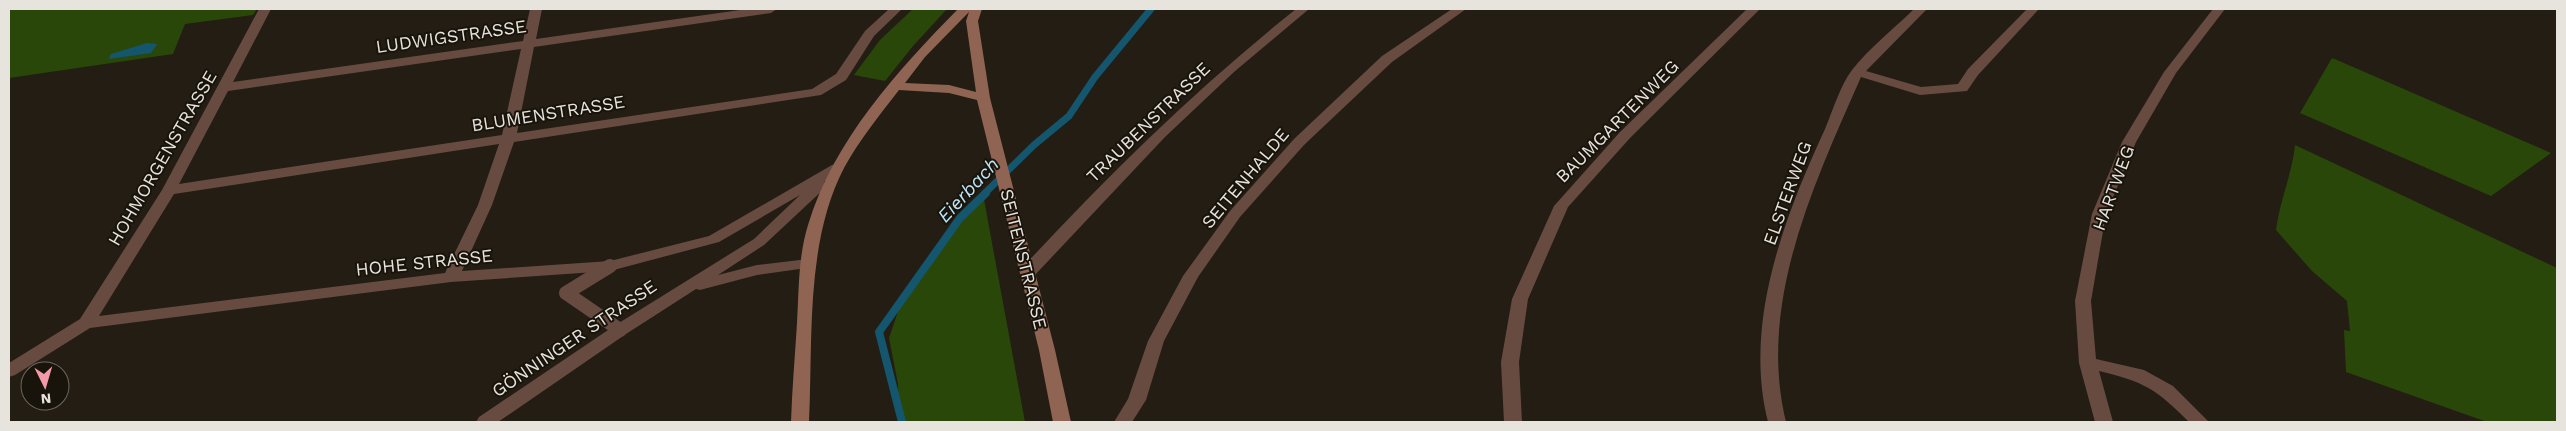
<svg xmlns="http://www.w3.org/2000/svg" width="2566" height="431" font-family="'Work Sans',sans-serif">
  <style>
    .green { fill: #2a470a }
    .water { fill: #14566e }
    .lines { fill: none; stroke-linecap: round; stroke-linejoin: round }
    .stream-far1 { stroke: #14566e; stroke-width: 7 }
    .stream { stroke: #14566e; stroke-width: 8 }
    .service { stroke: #674b40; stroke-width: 14 }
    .minor { fill: #674b40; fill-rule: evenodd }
    .secondary { fill: #906452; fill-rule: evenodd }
    .labels { text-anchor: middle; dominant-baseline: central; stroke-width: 4; stroke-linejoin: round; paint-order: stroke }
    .street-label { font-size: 18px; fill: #e7e3dd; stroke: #19140b }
    .water-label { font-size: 19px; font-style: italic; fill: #bce4f7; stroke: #19140b }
  </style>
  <rect width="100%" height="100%" fill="#231d14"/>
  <g class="green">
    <polygon points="9,9 257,9 253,15 185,24 173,54 9,78"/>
    <polygon points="913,9 947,9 913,46 885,81 854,75 880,40"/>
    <polygon points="2332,58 2337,60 2551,153 2491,196 2300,113"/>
    <path d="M2295,145l262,123v154h-70l-141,-50 -2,-42 6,1 -3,-30 -35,-30 -36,-41c4,-30 16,-56 19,-85z"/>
    <polygon points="983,194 1025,422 899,422 898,384 889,338 903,297"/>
  </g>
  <polygon class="water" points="147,43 157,44 151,53 109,59 111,54"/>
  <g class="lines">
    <polyline class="stream-far1" points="984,194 1034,145 1069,116 1095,77 1151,9"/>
    <polyline class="stream" points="902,422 879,332 960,218 986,193"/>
    <polyline class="service" points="610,266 566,293 620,330"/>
    <g class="minor">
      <path d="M259,9h12l-38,73 290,-41 7,-32h12l-6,30 211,-30h30l-6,4 -237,34 -17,86 295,-44 24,-15 29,-43 24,-22h13l-28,27 -28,44 -25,15 -307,47 -22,63 -30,66 148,-10 99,-25 123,-71 5,-1 7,4 -20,14 3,3 -2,3 -61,57 -46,30 39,-10 51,-6 6,2 2,3 -2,3 -57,8 -57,15 -4,-1 -70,45 -128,88h-22l3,-5 135,-91 140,-87 46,-44 -81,47 -109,29 -159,11 -361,46 -75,47 -6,2v-14l71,-44 82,-129zM521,49l-19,86 -323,49 49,-93zM499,144l-21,61 -33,68 -346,43 75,-122z"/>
      <path d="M1296,9h13l-75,63 -69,65 -131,139h-12l-2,-4 2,-4c86,-93 175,-180 274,-259z"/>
      <polygon points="1452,9 1466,9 1392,62 1304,145 1240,217 1198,277 1164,341 1146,400 1132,422 1114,422 1128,399 1148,341 1183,276 1230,211 1294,139 1382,56"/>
      <polygon points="1747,9 1760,9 1630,138 1568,207 1528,299 1519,362 1522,422 1504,422 1501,362 1512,299 1554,206 1620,132"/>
      <path d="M1914,9h13l-61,62 55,16 37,-3 10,-15 59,-60h12l-61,66 -11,16 -47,4 -59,-18c-47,107 -104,226 -75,345h-18c-25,-99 16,-204 57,-293 8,-19 15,-43 27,-59 16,-21 43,-42 62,-61z"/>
      <path d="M2213,9h12l-49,64 -40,69 -30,72 -15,87 5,58 48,11 29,16 36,36h-20c-33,-33 -44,-40 -90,-51l14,51h-18l-16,-59 -4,-62 17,-87 30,-72 42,-70z"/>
    </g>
    <path class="secondary" d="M958,9h24l-4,12 12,77 65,252 16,72h-18l-14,-72 -62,-250 -28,-7 -50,-3c-18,23 -41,52 -55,78 -39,75 -31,172 -35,254h-18c1,-33 4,-66 6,-99 2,-32 1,-66 11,-98 26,-85 89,-154 150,-216zM969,12l-3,9 10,71 -27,-7 -44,-2 20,-26z"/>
  </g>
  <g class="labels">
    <g class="street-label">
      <text transform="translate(451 36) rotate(-8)">LUDWIGSTRASSE</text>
      <text transform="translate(548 113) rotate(-9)">BLUMENSTRASSE</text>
      <text transform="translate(1617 121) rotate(-45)">BAUMGARTENWEG</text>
      <text transform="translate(1148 122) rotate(-44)">TRAUBENSTRASSE</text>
      <text transform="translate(162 158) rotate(-60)">HOHMORGENSTRASSE</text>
      <text transform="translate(1245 178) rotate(-50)">SEITENHALDE</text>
      <text transform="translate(2113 188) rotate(-70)">HARTWEG</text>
      <text transform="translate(1787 193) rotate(-70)">ELSTERWEG</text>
      <text transform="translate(1024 259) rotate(76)">SEITENSTRASSE</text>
      <text transform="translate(424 262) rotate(-6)">HOHE STRASSE</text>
      <text transform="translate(574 338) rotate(-34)">GÖNNINGER STRASSE</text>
    </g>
    <g class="water-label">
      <text transform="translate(968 190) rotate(-47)">Eierbach</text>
    </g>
  </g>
  <rect width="2566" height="431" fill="none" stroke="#e7e3dd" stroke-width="20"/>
  <g transform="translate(45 386) rotate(175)"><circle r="24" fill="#19140b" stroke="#6b675f"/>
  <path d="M0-4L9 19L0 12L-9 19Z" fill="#f39aa9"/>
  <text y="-8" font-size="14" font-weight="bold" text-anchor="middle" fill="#e7e3dd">N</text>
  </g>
</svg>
